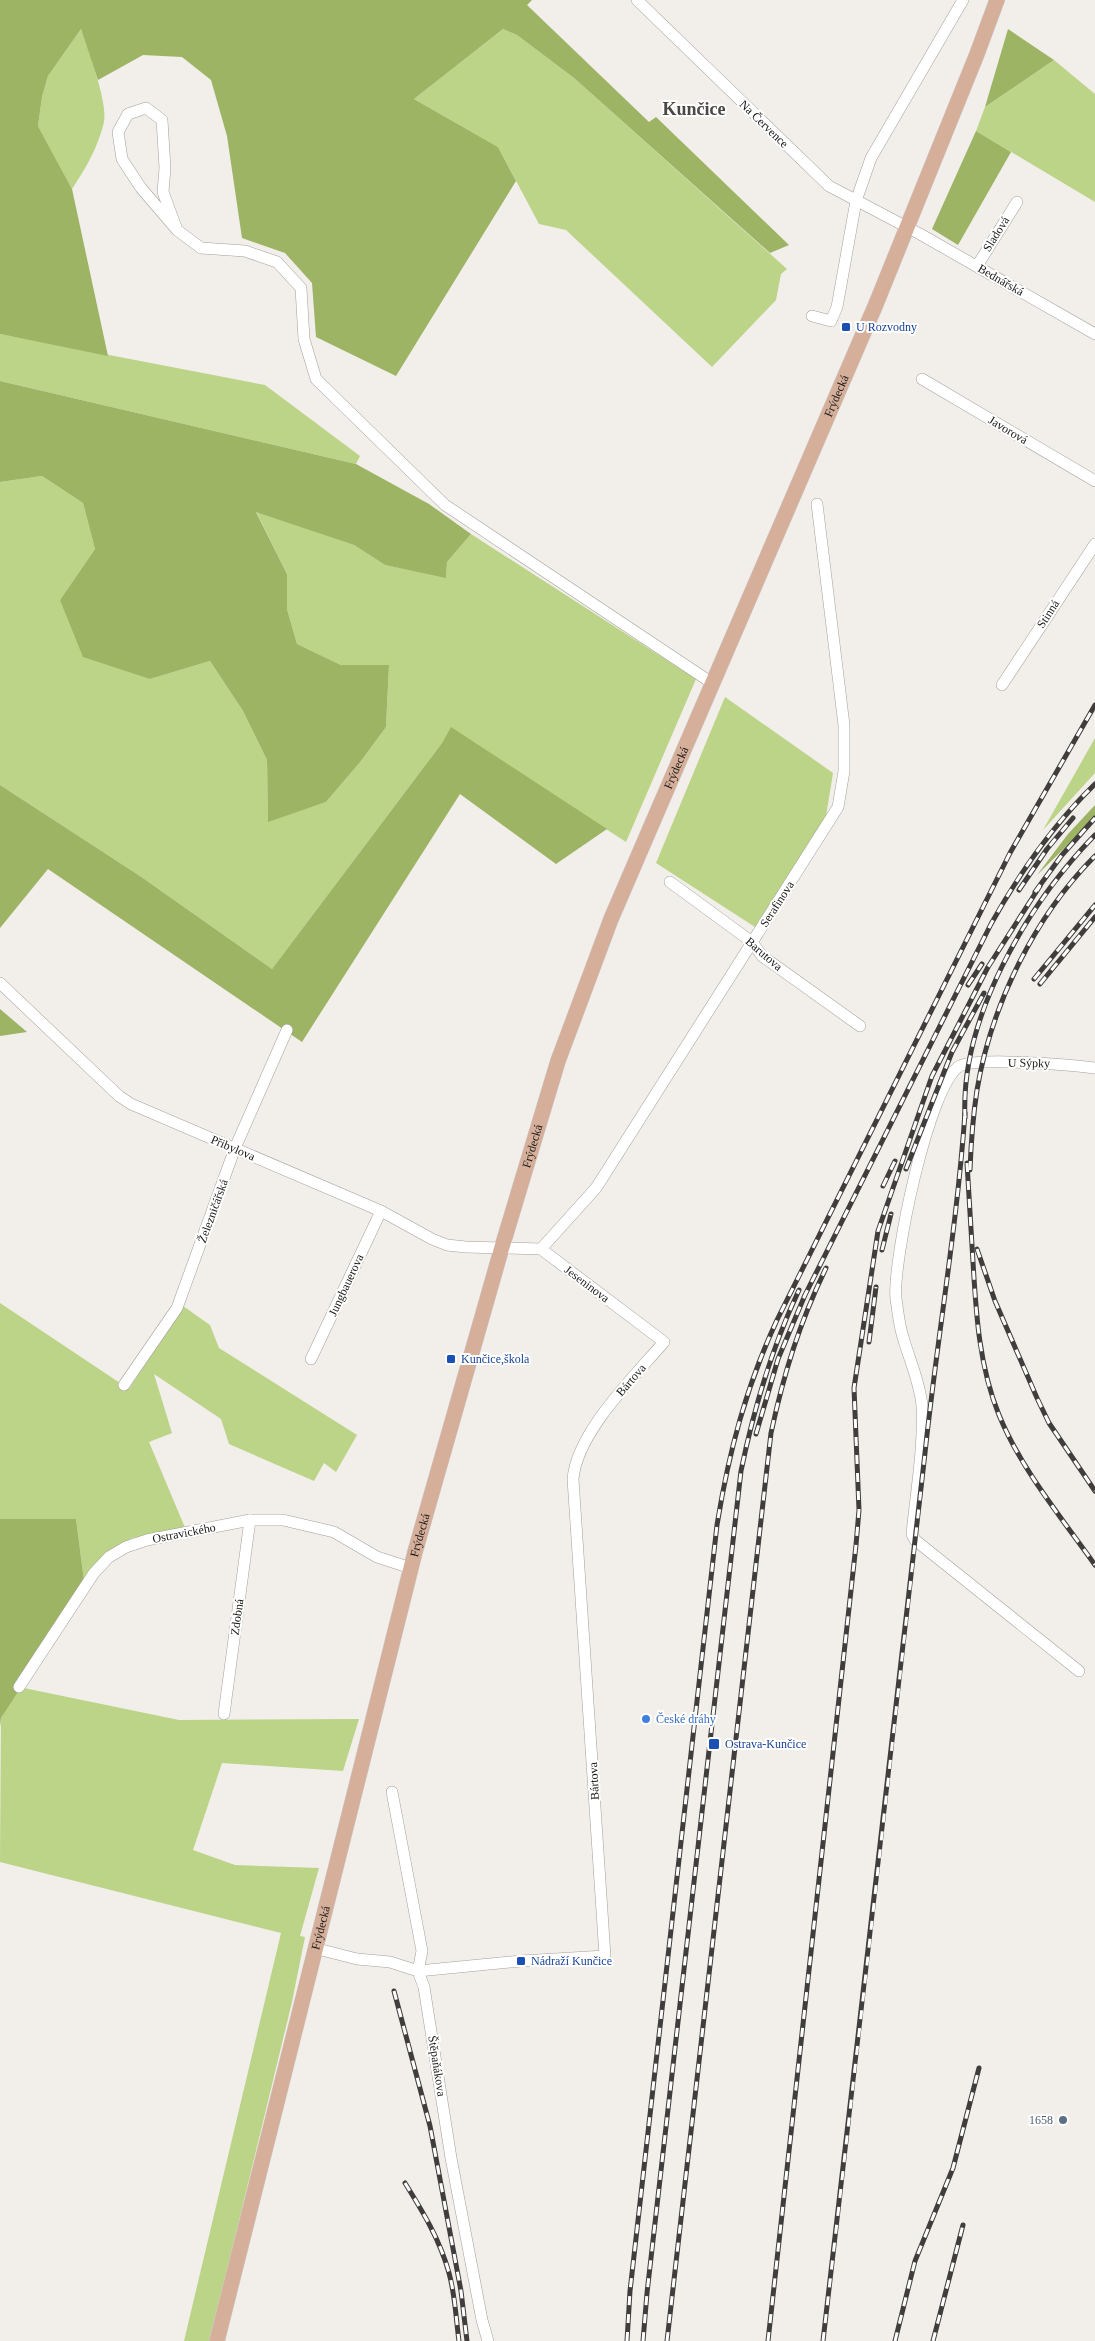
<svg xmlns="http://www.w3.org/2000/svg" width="1095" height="2341" font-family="'Times New Roman',serif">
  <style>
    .green { fill: #bcd487 }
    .forest { fill: #9cb464 }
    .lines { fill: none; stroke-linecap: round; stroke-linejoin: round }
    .minor-casing { stroke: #a4a09c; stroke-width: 12 }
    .major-casing { stroke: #cdcccc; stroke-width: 16 }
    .minor { stroke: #fff; stroke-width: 11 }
    .major { stroke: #d6af9a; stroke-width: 15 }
    .rail-casing { stroke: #403e3c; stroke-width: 5 }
    .rail { stroke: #fff; stroke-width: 3; stroke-dasharray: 9; stroke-linecap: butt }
    .transit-dot { fill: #1a4fb4; stroke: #fff; stroke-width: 2 }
    .shop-dot { fill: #3f7fe0; stroke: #fff; stroke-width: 2 }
    .service-dot { fill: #5c6f8a; stroke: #fff; stroke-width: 2 }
    .labels { text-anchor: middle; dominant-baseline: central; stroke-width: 4; stroke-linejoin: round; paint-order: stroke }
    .street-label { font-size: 12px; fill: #1a1917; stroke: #fff }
    .transit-label { font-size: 12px; fill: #164399; stroke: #fff; text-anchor: start }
    .shop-label { font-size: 12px; fill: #366cbe; stroke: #fff; text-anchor: start }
    .service-label { font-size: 12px; fill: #4e5e75; stroke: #fff; text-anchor: end }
    .district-label { font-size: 18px; font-weight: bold; fill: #4a4744; stroke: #fff }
  </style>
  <rect width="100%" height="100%" fill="#f2eeea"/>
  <g class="green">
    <path d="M81,29c7,20 27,74 23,93 -6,25 -18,46 -32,67l-34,-63 4,-29 6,-21z"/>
    <polygon points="503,29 517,35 574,78 787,269 781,274 776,300 712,367 566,230 539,224 498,147 414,99"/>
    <polygon points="1054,60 1095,94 1095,202 976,131 985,107"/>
    <polygon points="0,334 265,385 360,456 356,464 0,381"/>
    <polygon points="42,476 83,503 95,549 60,600 150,679 210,661 243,711 267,760 268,821 326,802 361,761 386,727 389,665 341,665 297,644 287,609 287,574 256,511 354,545 385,565 446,577 447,562 471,534 696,679 626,842 451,728 442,743 272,969 140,876 0,785 0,482"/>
    <polygon points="725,697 833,773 826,816 755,927 656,863"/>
    <polygon points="1095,738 1095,773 1043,830"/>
    <polygon points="0,1303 129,1389 183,1306 210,1325 219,1348 357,1435 336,1472 324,1463 314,1481 229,1444 221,1419 154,1374 172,1433 149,1442 186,1530 132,1538 106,1552 85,1588 76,1519 0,1520"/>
    <polygon points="19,1687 179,1720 359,1719 343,1771 222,1763 193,1850 235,1865 319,1868 300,1936 305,1937 292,2002 210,2341 184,2341 281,1933 0,1862 1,1718"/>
  </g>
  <g class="forest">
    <polygon points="0,0 532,0 527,5 649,122 656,117 789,245 770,253 574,78 517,35 503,29 414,99 498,147 516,181 396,376 316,337 312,283 285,253 242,238 227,136 211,80 182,57 143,55 98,80 81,29 48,76 42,97 38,126 72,189 108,356 0,334"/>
    <polygon points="1008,29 1054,60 985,107"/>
    <polygon points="976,131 1011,152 958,245 932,229"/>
    <polygon points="0,381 356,464 429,504 471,534 447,562 446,578 385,565 354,545 256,512 287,574 287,609 297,644 341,665 389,665 386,727 361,761 326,802 268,822 267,760 243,711 210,661 150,679 83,657 60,600 95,549 83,503 42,476 0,482"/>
    <polygon points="451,727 607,829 556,864 460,794 302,1042 48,869 0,928 0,785 140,876 272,969 442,743"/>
    <polygon points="1095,805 1095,818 1037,875 1068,834"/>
    <polygon points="0,1009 27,1032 0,1036"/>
    <polygon points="0,1519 76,1519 85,1588 1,1718 0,1727"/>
  </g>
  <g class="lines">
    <defs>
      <g id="minor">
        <polyline points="637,0 829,186 920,234 1095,334"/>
        <polyline points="177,230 163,192 165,168 162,120 146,108 128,114 118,132 122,159 141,188 177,230 201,248 245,251 277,262 301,288 304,339 316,379 445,505 712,683"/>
        <polyline points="977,266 1017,202"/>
        <polyline points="812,316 831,321 837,307 856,201 871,158 963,0"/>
        <polyline points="922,379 1095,481"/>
        <polyline points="1002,685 1095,544"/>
        <polyline points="670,882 752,942 762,956 860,1026"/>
        <path d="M0,983l119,113 12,8 250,107 51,28 15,6 19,2 75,2 123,93c-30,35 -87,90 -91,137l32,477 -84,5 -103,10 -28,-9 -33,-3 -43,-11"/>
        <polyline points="541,1249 596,1188 838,807 844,771 844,725 817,504"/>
        <polyline points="311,1359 381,1211"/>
        <polyline points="124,1385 177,1308 235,1148 287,1030"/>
        <path d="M1079,1671l-164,-131 -3,-6c4,-42 12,-86 10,-128 -2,-24 -13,-47 -19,-69 -4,-12 -5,-25 -7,-38 -4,-35 33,-217 64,-233 17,-9 112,-1 135,2"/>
        <polyline points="19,1687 94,1573 109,1557 126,1547 147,1540 250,1520 283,1520 334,1532 377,1557 411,1568"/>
        <polyline points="224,1714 250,1520"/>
        <polyline points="392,1792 422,1951 418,1971 424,1987 451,2158 482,2320 488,2341"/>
      </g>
      <g id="major">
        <path id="s1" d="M217,2341l198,-789 87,-305 56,-186 53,-142 265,-615 101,-250 20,-54"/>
      </g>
    </defs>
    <use href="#minor" class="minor-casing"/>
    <use href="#major" class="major-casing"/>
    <use href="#minor" class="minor"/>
    <use href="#major" class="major"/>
    <defs>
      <g id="rail">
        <polyline points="1019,890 1047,849 1073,818"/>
        <polyline points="1035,892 1062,855 1095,818"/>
        <polyline points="1034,979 1095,905"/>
        <polyline points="1040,984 1095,917"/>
        <polyline points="968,985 982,964"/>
        <path d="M965,1118c-5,-100 62,-213 130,-283"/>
        <path d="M967,1163c2,33 4,66 6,99 3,51 6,104 26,153 22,54 62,102 96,150"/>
        <polyline points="906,1169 952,1052 984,993"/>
        <path d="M970,1170c1,-27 3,-54 7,-80 14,-84 57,-173 118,-234"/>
        <polyline points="883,1186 895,1161"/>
        <polyline points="977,1249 995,1301 1037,1398 1049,1423 1095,1491"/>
        <polyline points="882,1250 891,1214"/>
        <polyline points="869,1342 876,1287"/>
        <path d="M756,1434l22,-75 27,-64 186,-371c29,-52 61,-98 104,-140"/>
        <polyline points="394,1991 430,2126 461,2291 467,2341"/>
        <path d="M405,2183c18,29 35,57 44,90 6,21 7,46 10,68"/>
        <path d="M627,2341l3,-50 87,-766c12,-74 29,-138 60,-205l233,-467 85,-148"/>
        <path d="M643,2341l4,-48 94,-822c13,-63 31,-124 58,-181"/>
        <path d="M667,2341l104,-908c13,-60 28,-109 55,-165"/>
        <polyline points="768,2341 856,1545 859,1510 854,1388 878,1231 932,1076 988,967 1040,886"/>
        <path d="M823,2341c35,-296 69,-592 102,-888 12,-114 32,-226 40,-340"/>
        <polyline points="895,2341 915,2261 953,2168 979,2068"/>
        <polyline points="933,2341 963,2225"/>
      </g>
    </defs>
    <use href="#rail" class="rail-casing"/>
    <use href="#rail" class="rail"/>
  </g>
  <g class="transit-dot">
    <rect x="841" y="322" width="10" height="10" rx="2.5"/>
    <rect x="446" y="1354" width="10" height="10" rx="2.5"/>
    <rect x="708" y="1738" width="12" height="12" rx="2.5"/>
    <rect x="516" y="1956" width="10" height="10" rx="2.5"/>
  </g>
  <circle class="shop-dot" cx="646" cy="1719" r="5"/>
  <circle class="service-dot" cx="1063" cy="2120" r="5"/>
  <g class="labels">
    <g class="street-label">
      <text transform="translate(764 124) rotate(44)">Na Července</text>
      <text transform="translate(996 234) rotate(-58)">Sladová</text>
      <text transform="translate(1001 280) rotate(30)">Bednářská</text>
      <text stroke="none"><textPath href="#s1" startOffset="2046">Frýdecká</textPath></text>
      <text transform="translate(1008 430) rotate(31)">Javorová</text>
      <text transform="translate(1048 614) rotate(-57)">Stinná</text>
      <text stroke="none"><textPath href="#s1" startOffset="1641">Frýdecká</textPath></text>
      <text transform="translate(777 904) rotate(-57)">Serafinova</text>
      <text transform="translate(764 954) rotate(41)">Barutova</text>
      <text transform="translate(1029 1063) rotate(1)">U Sýpky</text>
      <text stroke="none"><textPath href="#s1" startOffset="1236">Frýdecká</textPath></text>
      <text transform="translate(233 1148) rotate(23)">Přibylova</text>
      <text transform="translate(213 1211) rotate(-70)">Železničářská</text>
      <text transform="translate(587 1284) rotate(37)">Jeseninova</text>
      <text transform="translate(346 1285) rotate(-65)">Jungbauerova</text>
      <text transform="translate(631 1380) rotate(-49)">Bártova</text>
      <text transform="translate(184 1533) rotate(-11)">Ostravického</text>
      <text stroke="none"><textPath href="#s1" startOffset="831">Frýdecká</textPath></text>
      <text transform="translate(237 1617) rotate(-82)">Zdobná</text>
      <text transform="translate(594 1781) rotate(-93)">Bártova</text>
      <text stroke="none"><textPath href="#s1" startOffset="426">Frýdecká</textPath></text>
      <text transform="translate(437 2066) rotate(81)">Štěpaňákova</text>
    </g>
    <g class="transit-label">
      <text x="856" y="327">U Rozvodny</text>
      <text x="461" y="1359">Kunčice,škola</text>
      <text x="725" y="1744">Ostrava-Kunčice</text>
      <text x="531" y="1961">Nádraží Kunčice</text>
    </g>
    <g class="shop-label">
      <text x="656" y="1719">České dráhy</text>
    </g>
    <g class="service-label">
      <text x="1053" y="2120">1658</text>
    </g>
    <g class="district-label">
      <text x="694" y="109">Kunčice</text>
    </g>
  </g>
</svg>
